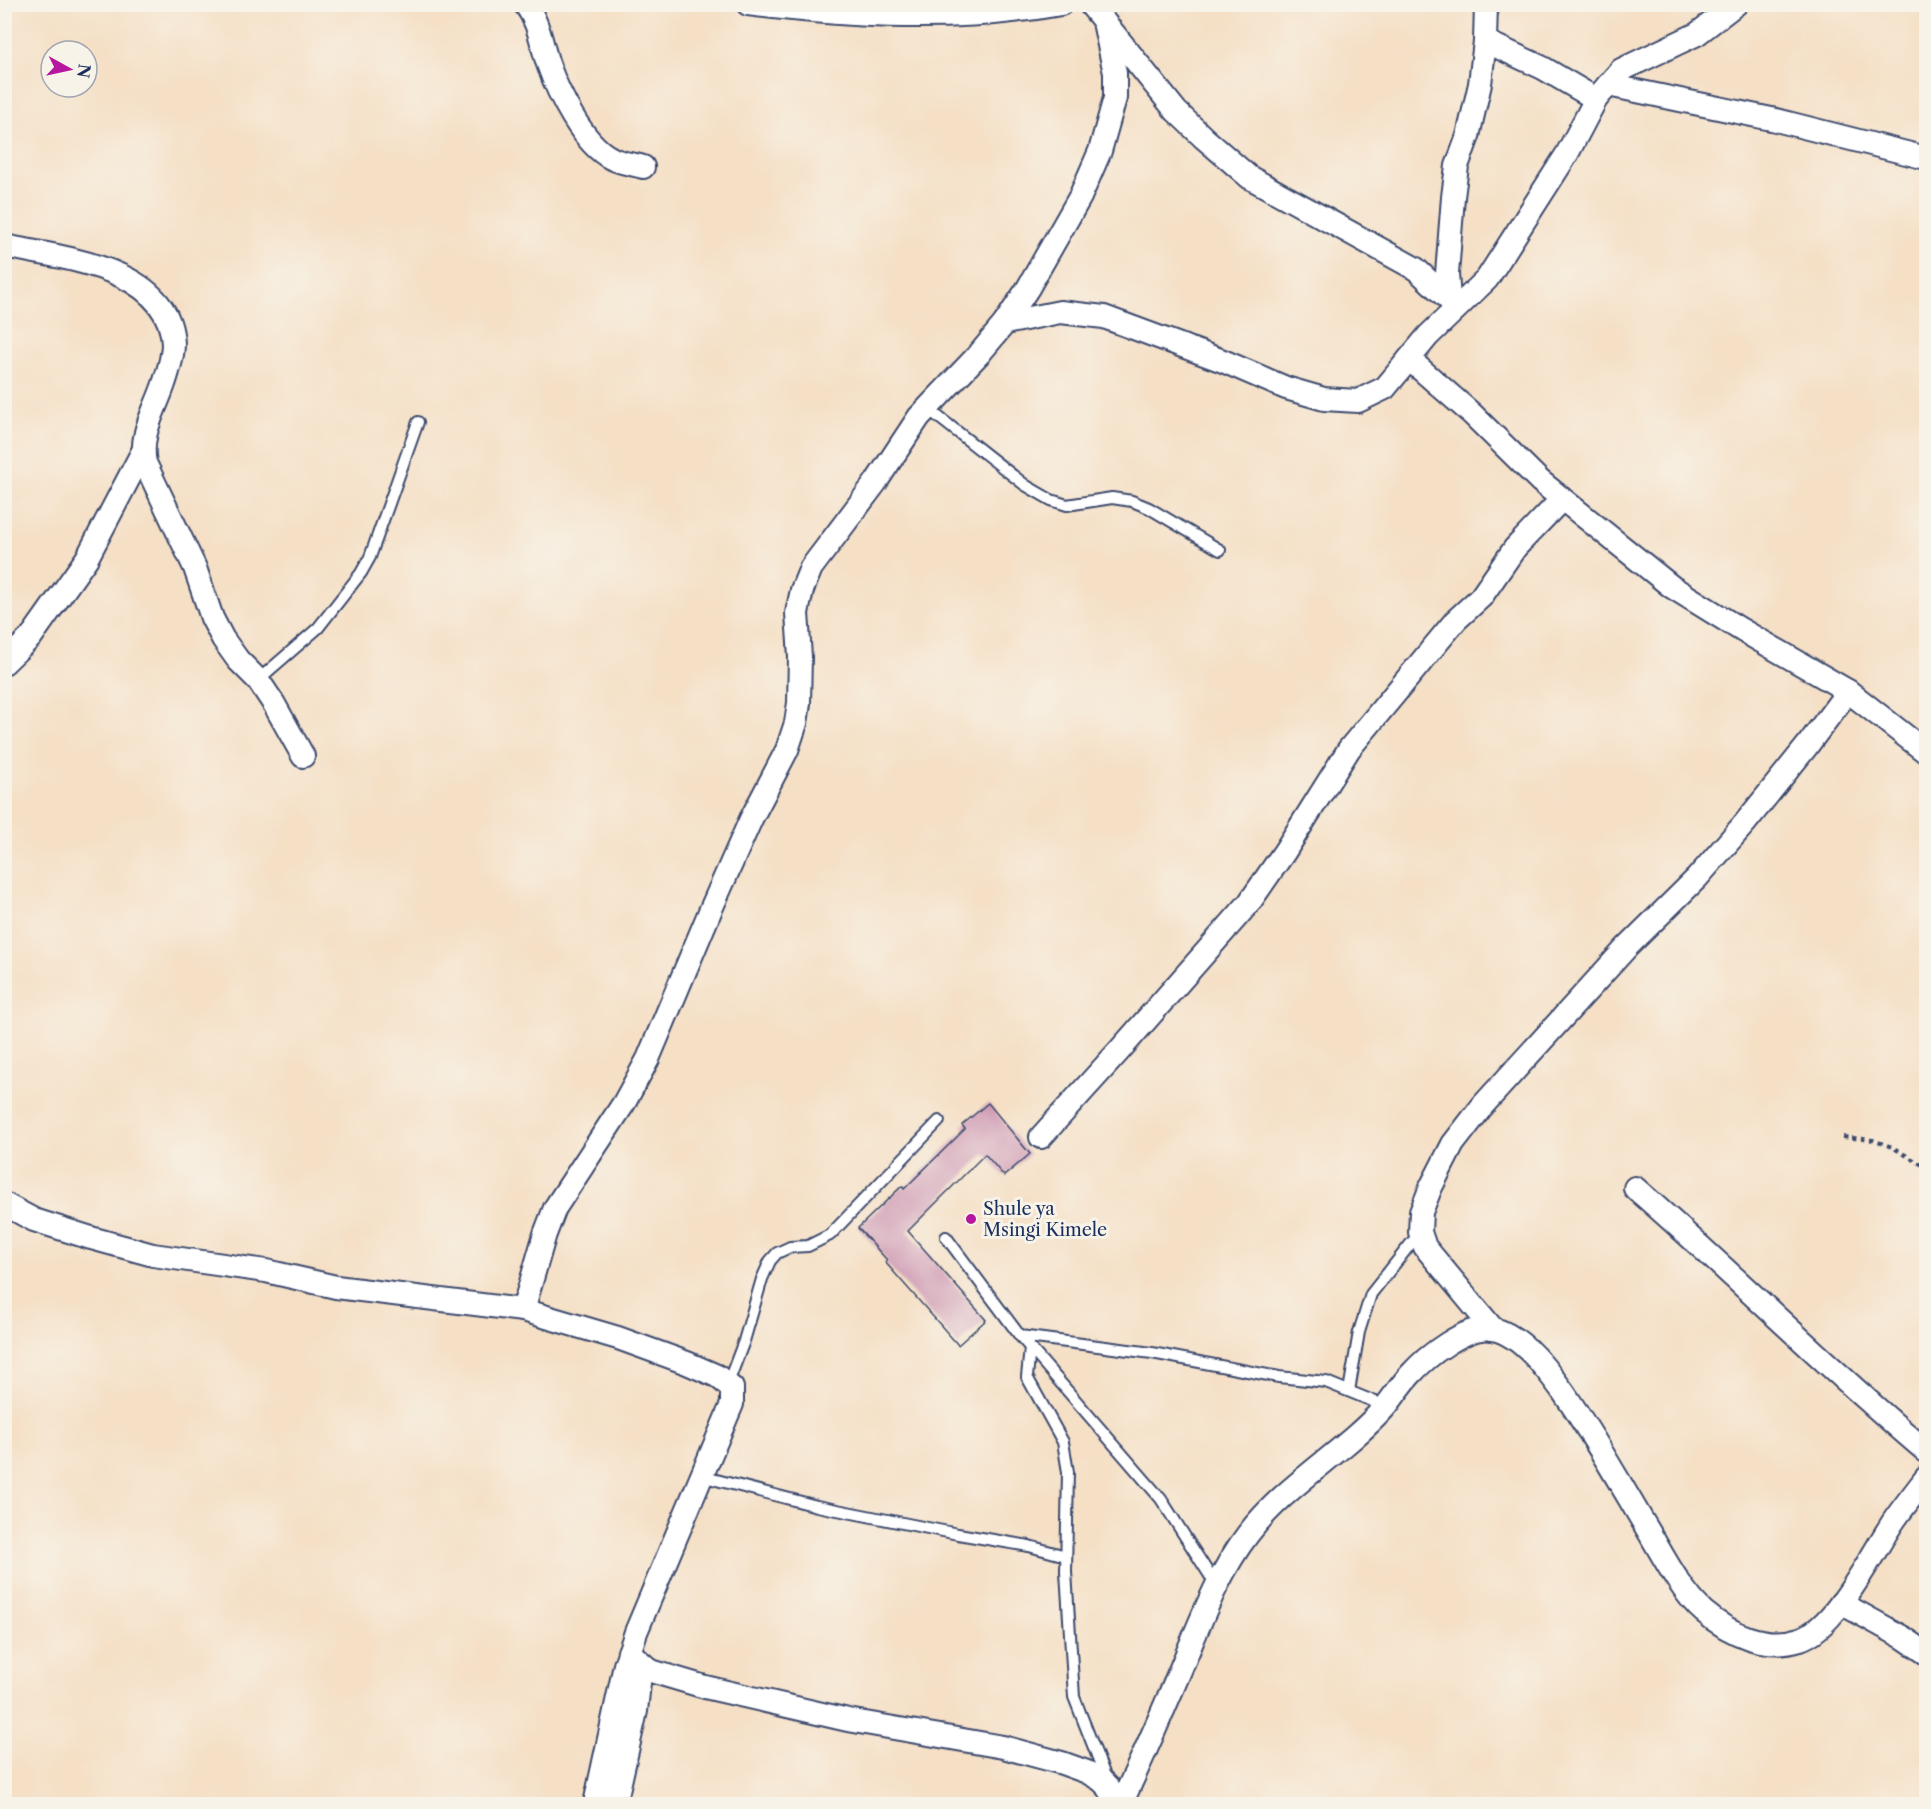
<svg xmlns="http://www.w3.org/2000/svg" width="1931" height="1809" font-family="'Libre Caslon Text',serif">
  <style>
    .building { fill: #d09db5 }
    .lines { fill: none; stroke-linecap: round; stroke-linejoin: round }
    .service-casing { stroke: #3c496d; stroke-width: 14 }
    .minor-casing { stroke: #3c496d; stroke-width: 26 }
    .path { stroke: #3c496d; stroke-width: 4; stroke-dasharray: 4.5 4.5; stroke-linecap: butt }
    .service { stroke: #fff; stroke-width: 10 }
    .minor { stroke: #fff; stroke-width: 22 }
    .poi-dot { fill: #b5179e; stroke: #f7f3e8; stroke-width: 2 }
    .labels { text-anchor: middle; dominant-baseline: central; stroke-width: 6; stroke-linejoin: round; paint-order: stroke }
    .poi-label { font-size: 18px; fill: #1b2f5e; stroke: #f7f3e8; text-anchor: start }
  </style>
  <rect width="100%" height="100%" fill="#f7f3e8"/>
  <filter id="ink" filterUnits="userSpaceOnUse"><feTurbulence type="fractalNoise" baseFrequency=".0167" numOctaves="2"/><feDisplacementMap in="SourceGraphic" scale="12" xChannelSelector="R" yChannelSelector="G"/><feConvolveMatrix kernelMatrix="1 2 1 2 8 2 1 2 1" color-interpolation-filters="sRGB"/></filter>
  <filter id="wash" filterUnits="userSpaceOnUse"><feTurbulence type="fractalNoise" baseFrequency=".008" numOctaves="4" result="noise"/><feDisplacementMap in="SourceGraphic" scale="24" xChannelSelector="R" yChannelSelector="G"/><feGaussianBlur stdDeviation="1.35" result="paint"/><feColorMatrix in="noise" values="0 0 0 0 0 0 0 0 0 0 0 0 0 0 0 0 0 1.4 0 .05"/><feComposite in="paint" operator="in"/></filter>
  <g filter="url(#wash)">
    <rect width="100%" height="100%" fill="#f5dfc5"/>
    <g id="blocks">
      <polygon class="building" points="988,1103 1030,1154 1004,1176 985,1154 908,1231 986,1320 958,1345 885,1262 887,1260 858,1228 902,1186 904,1189 965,1129 962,1125"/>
    </g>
  </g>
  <g filter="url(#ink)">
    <use href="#blocks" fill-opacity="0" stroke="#3c496d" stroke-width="1.5"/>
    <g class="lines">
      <defs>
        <g id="service">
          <polyline points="927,408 1025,485 1051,500 1067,505 1112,498 1132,501 1149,508 1220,550"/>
          <polyline points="258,680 318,628 361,573 370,557 418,422"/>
          <polyline points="946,1237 1020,1336 1161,1499 1216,1585"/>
          <polyline points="1020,1336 1152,1353 1279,1377 1326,1382 1385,1406"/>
          <polyline points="1030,1348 1027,1377 1063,1442 1068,1472 1066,1572 1074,1697 1107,1781"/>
          <polyline points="728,1383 744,1341 762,1279 770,1261 777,1253 790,1247 808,1246 830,1235 939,1121"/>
          <polyline points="1349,1391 1359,1332 1371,1294 1420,1232"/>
          <polyline points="701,1476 817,1506 958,1534 1029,1546 1066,1556"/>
        </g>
        <g id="minor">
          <path d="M525,4c14,18 16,39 23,60 10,29 35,80 63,94 9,5 22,6 32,9"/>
          <path d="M748,4c104,13 210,19 313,0"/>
          <polyline points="1090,4 1176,111 1204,138 1249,177 1416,269 1457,307"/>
          <polyline points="1485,41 1543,68 1596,99"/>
          <polyline points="1608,85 1776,120 1926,158"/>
          <path d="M4,246c58,12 166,21 169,98 0,14 -5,28 -9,40 -9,27 -25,50 -19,79l50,105 17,50 11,21 15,21 20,20 16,24 29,52"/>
          <polyline points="1449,299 1447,274 1453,197 1457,166 1468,136 1480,84 1485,41 1486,4"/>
          <polyline points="1005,323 1060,312 1104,317 1223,361 1286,388 1324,399 1358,401 1385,388 1428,336 1487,279 1567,154 1596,99 1621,70 1697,34 1736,4"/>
          <polyline points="1409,359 1472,414 1540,481 1672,587 1740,629 1848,691 1926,752"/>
          <polyline points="4,663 31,637 87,558 143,451"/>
          <polyline points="1041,1137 1118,1052 1249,903 1285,851 1349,749 1456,620 1481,597 1515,548 1562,499"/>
          <path d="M1635,1188c99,86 191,179 291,263"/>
          <polyline points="4,1204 34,1220 91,1238 153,1255 266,1271 336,1287 523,1310 618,1338 687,1363 717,1376 732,1388 732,1404 636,1632 625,1665 595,1804"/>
          <polyline points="523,1310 545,1234 555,1208 624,1103 648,1059 711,909 751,819 787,750 796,723 799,703 800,657 797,613 802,590 811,568 876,482 919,417 980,353 1005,323 1028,288 1080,197 1100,151 1115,98 1115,73 1104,22"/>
          <polyline points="1493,1329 1425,1247 1420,1232 1421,1212 1431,1187 1453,1144 1484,1104 1627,947 1697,878 1745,823 1807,746 1848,691"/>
          <polyline points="1841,1603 1904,1638 1926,1653"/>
          <polyline points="629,1652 651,1671 705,1687 848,1720 1003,1747 1062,1763 1087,1772 1101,1780 1109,1788 1118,1804"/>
          <polyline points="615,1804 636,1711 641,1664"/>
          <path d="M1121,1804c22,-47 43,-95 63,-143 18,-43 35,-89 64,-127 38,-50 96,-81 138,-128 8,-10 15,-21 24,-31 16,-18 57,-51 83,-46 29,6 55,42 71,64 31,45 57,92 85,139 14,24 34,62 55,80 26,22 61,38 96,27 36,-11 73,-88 95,-120 10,-14 21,-28 31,-41"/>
        </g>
      </defs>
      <use href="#service" class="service-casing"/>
      <use href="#minor" class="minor-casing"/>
      <polyline class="path" points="1843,1137 1873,1140 1892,1147 1926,1167"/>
      <use href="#service" class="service"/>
      <use href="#minor" class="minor"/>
    </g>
  </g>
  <circle class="poi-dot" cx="971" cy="1219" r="6"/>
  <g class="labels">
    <g class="poi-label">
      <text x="983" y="1209">Shule ya<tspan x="983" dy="21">Msingi Kimele</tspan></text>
    </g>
  </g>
  <rect width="1931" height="1809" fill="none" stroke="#f7f3e8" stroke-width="24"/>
  <g transform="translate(69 69) rotate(98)"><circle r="28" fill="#f7f3e8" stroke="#9fa5b1" stroke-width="1.5"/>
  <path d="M0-4.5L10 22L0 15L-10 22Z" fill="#b5179e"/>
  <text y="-9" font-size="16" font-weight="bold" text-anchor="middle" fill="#1b2f5e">N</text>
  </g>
</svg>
